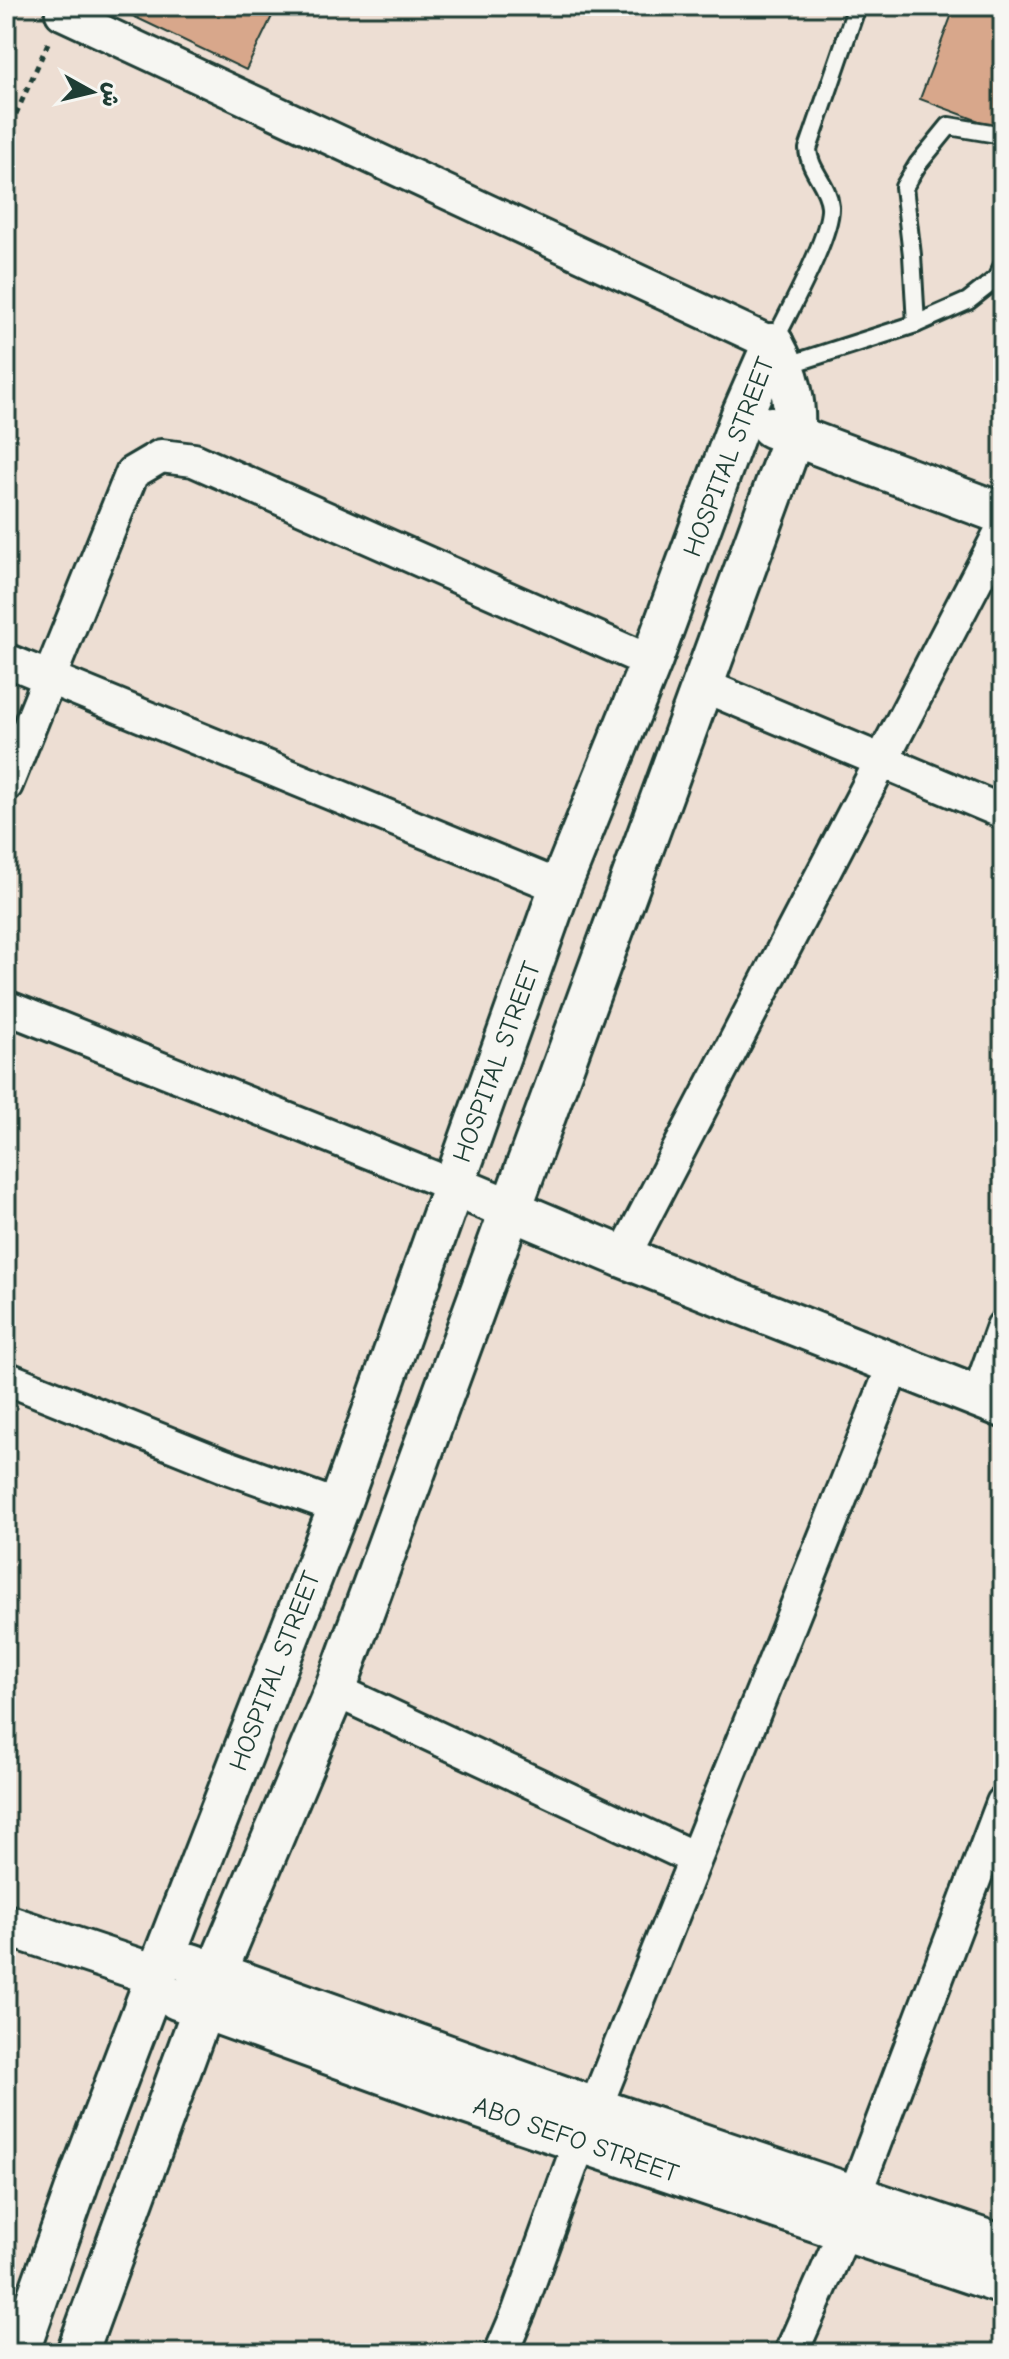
<svg xmlns="http://www.w3.org/2000/svg" width="1009" height="2359" font-family="'Comic Neue','Playpen Sans Arabic',sans-serif">
  <style>
    .building { fill: #d8a78b; stroke: #1f3d34; stroke-width: 2 }
    .lines { fill: none; stroke-linecap: round; stroke-linejoin: round }
    .service-casing { stroke: #1f3d34; stroke-width: 22 }
    .minor-casing { stroke: #1f3d34; stroke-width: 38 }
    .tertiary-casing { stroke: #1f3d34; stroke-width: 46 }
    .path { stroke: #1f3d34; stroke-width: 5; stroke-dasharray: 6 6; stroke-linecap: butt }
    .service { stroke: #f6f6f2; stroke-width: 16 }
    .minor { stroke: #f6f6f2; stroke-width: 32 }
    .tertiary { stroke: #f6f6f2; stroke-width: 40 }
    .labels { text-anchor: middle; dominant-baseline: central; stroke-width: 7; stroke-linejoin: round; paint-order: stroke }
    .street-label { font-size: 26px; fill: #1f3d34; stroke: #f6f6f2 }
  </style>
  <rect width="100%" height="100%" fill="#edded3"/>
  <filter id="ink" filterUnits="userSpaceOnUse"><feTurbulence type="fractalNoise" baseFrequency=".0125" numOctaves="2"/><feDisplacementMap in="SourceGraphic" scale="16" xChannelSelector="R" yChannelSelector="G"/><feConvolveMatrix kernelMatrix="1 2 1 2 8 2 1 2 1" color-interpolation-filters="sRGB"/></filter>
  <g filter="url(#ink)">
    <g class="building">
      <polygon points="112,6 277,6 246,70"/>
      <polygon points="955,6 1003,6 1003,130 920,99"/>
    </g>
    <g class="lines">
      <defs>
        <g id="service">
          <polyline points="916,324 912,255 904,187 918,164 949,126 1003,135"/>
          <path d="M773,344c14,-30 59,-109 57,-138 -2,-22 -21,-35 -22,-57l49,-143"/>
          <polyline points="785,366 916,324 968,301 996,279 1003,265"/>
        </g>
        <g id="minor">
          <polyline points="62,13 773,344"/>
          <polyline points="6,660 560,887"/>
          <polyline points="702,685 1003,812"/>
          <polyline points="6,785 132,473 161,456 194,460 651,662"/>
          <polyline points="6,1007 452,1185"/>
          <polyline points="623,1257 1003,528"/>
          <polyline points="6,1378 222,1465 339,1507"/>
          <polyline points="978,1397 1003,1327"/>
          <polyline points="335,1690 694,1858"/>
          <polyline points="595,2108 894,1365"/>
          <polyline points="501,2353 519,2311 580,2141"/>
          <polyline points="791,2353 845,2231 855,2194 1003,1803"/>
        </g>
        <g id="tertiary">
          <polyline points="771,427 1003,514"/>
          <polyline points="452,1185 623,1257 1003,1407"/>
          <polyline points="6,1925 156,1975"/>
          <polyline points="191,1964 595,2108 1003,2246"/>
          <polyline points="177,1999 468,2104 1003,2284"/>
          <polyline points="18,2353 82,2172 151,1990 339,1507 560,887 651,662 741,417 773,344"/>
          <path d="M77,2353l139,-380 119,-283 459,-1255c2,-34 -4,-60 -21,-91"/>
        </g>
      </defs>
      <use href="#service" class="service-casing"/>
      <use href="#minor" class="minor-casing"/>
      <use href="#tertiary" class="tertiary-casing"/>
      <polyline class="path" points="6,136 48,43"/>
      <use href="#service" class="service"/>
      <use href="#minor" class="minor"/>
      <use href="#tertiary" class="tertiary"/>
    </g>
  </g>
  <g class="labels">
    <g class="street-label">
      <text transform="translate(729 457) rotate(-69)">HOSPITAL STREET</text>
      <text transform="translate(497 1062) rotate(-70)">HOSPITAL STREET</text>
      <text transform="translate(275 1671) rotate(-69)">HOSPITAL STREET</text>
      <text transform="translate(576 2140) rotate(19)">ABO SEFO STREET</text>
    </g>
  </g>
  <rect width="1009" height="2359" fill="none" stroke="#f6f6f2" stroke-width="32"/>
  <rect x="16" y="16" width="977" height="2327" fill="none" stroke="#1f3d34" stroke-width="3" filter="url(#ink)"/>
  <g transform="translate(92 92) rotate(98)" stroke="#f6f6f2" stroke-width="6" paint-order="stroke">
  <path d="M0-6L14 30L0 20L-14 30Z" fill="#1f3d34"/>
  <text y="-12" font-size="22" font-weight="bold" text-anchor="middle" fill="#1f3d34">ش</text>
  </g>
</svg>
